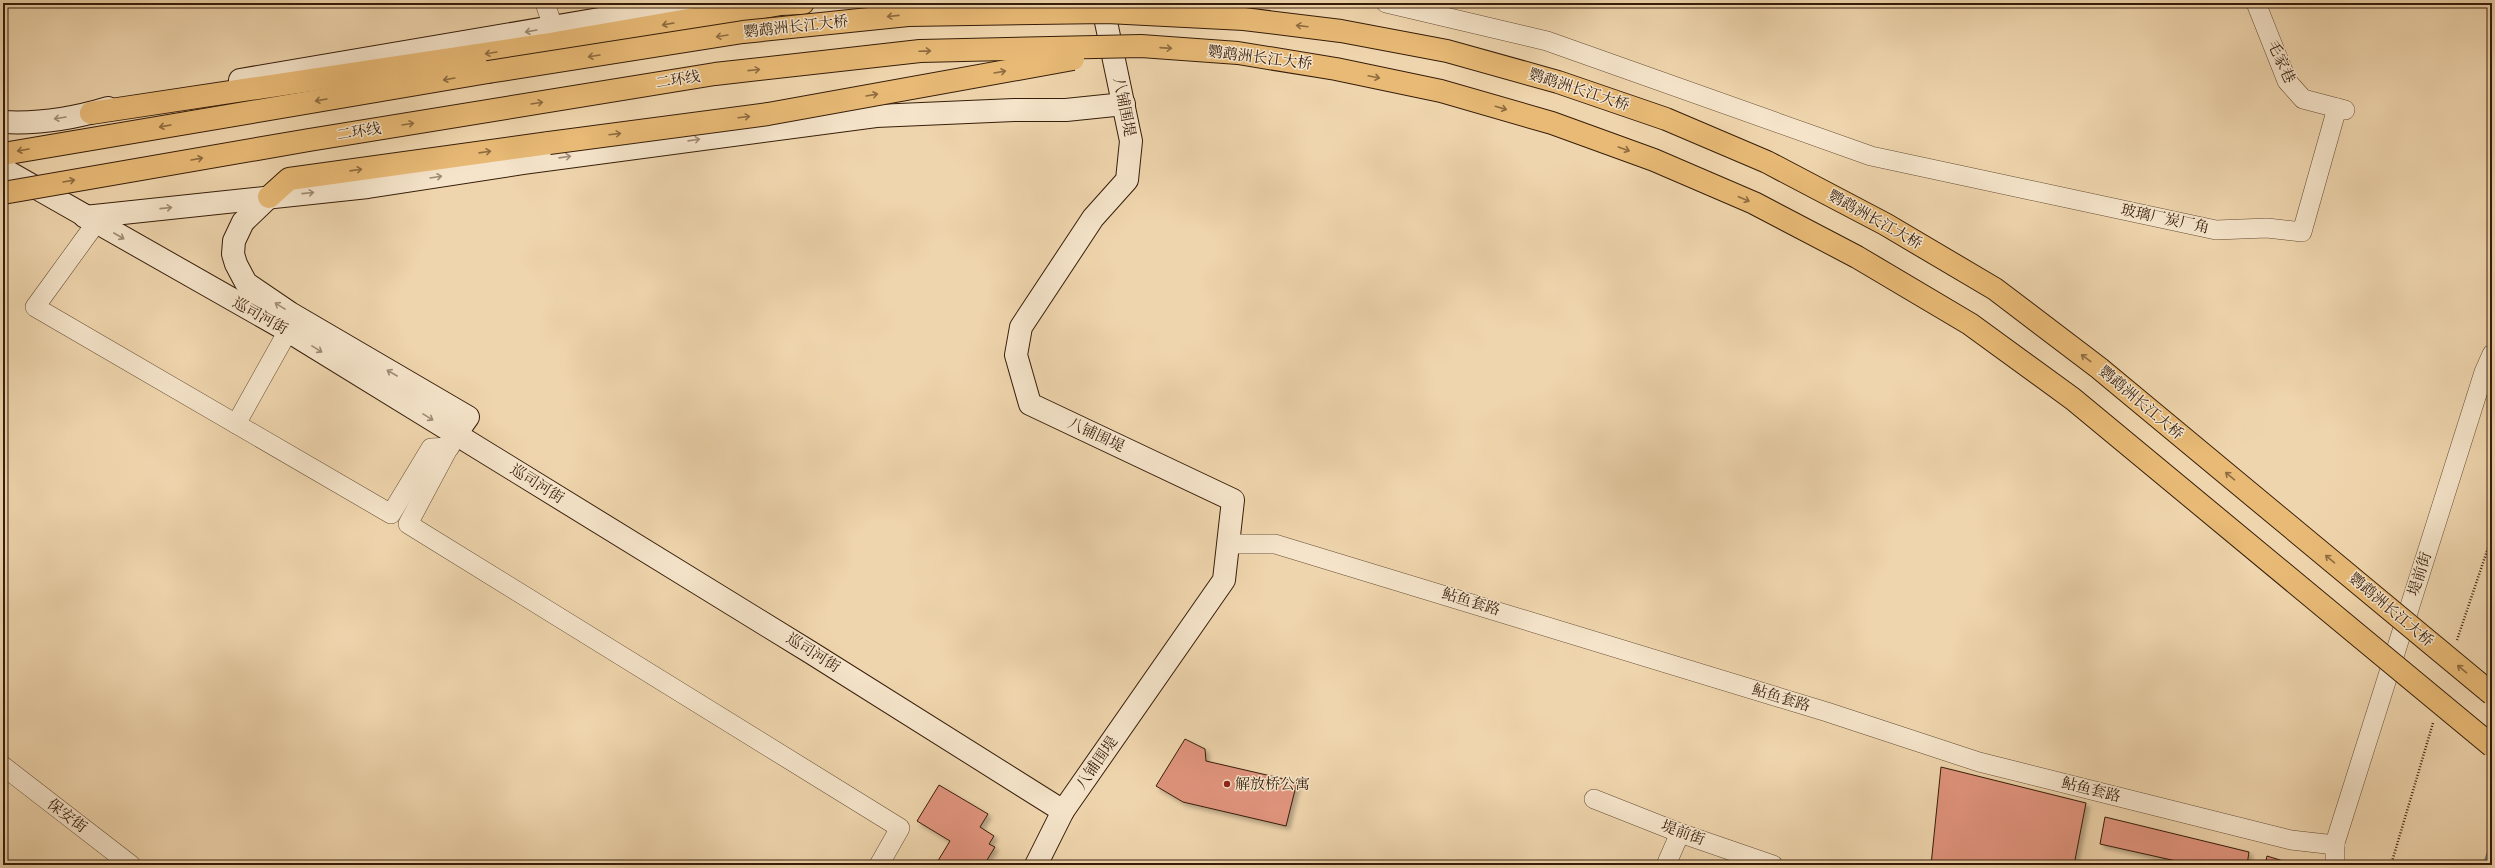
<svg xmlns="http://www.w3.org/2000/svg" width="2495" height="868" font-family="'IM FELL English','Noto Serif SC',serif">
  <style>
    .water { fill: #9ab8af; stroke: #727a6d }
    .building { fill: #e0947d; stroke: #361d09; filter: url(#shadow) }
    .lines { fill: none; stroke-linecap: round; stroke-linejoin: round }
    .street-casing { stroke: #644b32; stroke-width: 20 }
    .secondary-casing { stroke: #361d09; stroke-width: 24 }
    .highway-casing { stroke: #361d09; stroke-width: 24 }
    .path { stroke: #361d09; stroke-width: 2.5; stroke-dasharray: 1 2; stroke-linecap: butt }
    .street { stroke: #f5e4ca; stroke-width: 19 }
    .secondary { stroke: #f5e4ca; stroke-width: 22 }
    .highway { stroke: #e8ba76; stroke-width: 22 }
    .highway-bridge-casing { stroke: #361d09; stroke-width: 24; stroke-linecap: butt }
    .highway-bridge { stroke: #e8ba76; stroke-width: 22 }
    .oneway { stroke: #8f6c40 }
    .oneway2 { stroke: #9f8a73 }
    .poi-dot { fill: #8f2418; stroke: #f5e4ca; stroke-width: 1.5 }
    .labels { text-anchor: middle; dominant-baseline: central; stroke-width: 3; stroke-linejoin: round; paint-order: stroke }
    .street-label { font-size: 15px; fill: #361d09; stroke: #f5e4ca }
    .poi-label { font-size: 15px; fill: #361d09; stroke: #f5e4ca; text-anchor: start }
  </style>
  <defs>
    <filter id="shadow"><feDropShadow dx="3.5" dy="3.5" stdDeviation="2" flood-color="#0004"/></filter>
  </defs>
  <rect width="100%" height="100%" fill="#efd5ad"/>
  <filter id="stains"><feTurbulence type="fractalNoise" baseFrequency=".005" numOctaves="4"/><feColorMatrix values="0 0 0 0 .2 0 0 0 0 .09 0 0 0 0 .02 0 0 0 .5 -.17"/></filter>
  <radialGradient id="worn" r=".72"><stop offset=".6" stop-color="#630" stop-opacity="0"/><stop offset="1" stop-color="#630" stop-opacity=".3"/></radialGradient>
  <polygon class="water" points="2492,839 2492,865 2483,865"/>
  <g class="building">
    <polygon points="1185,739 1205,749 1206,761 1297,782 1286,826 1183,802 1156,786"/>
    <polygon points="1941,767 2086,803 2074,865 1931,865"/>
    <polygon points="939,785 988,814 980,827 994,836 989,844 995,847 984,865 936,864 950,841 917,821"/>
    <polygon points="2105,817 2249,852 2247,865 2194,865 2100,844"/>
    <polygon points="2267,856 2296,865 2265,865"/>
  </g>
  <g class="lines">
    <defs>
      <g id="street">
        <polyline points="545,3 553,27"/>
        <polyline points="1386,3 1547,41 1871,156 2216,230 2267,228 2302,232 2337,108"/>
        <polyline points="2256,3 2287,81 2303,99 2345,110"/>
        <polyline points="96,223 35,307 391,514 431,448 450,447"/>
        <polyline points="236,424 288,331"/>
        <polyline points="456,434 408,524 900,828 879,865"/>
        <polyline points="1229,544 1275,544 1827,712 1979,762 2291,840 2335,845"/>
        <polyline points="3,766 131,865"/>
        <polyline points="1594,799 1680,833 1773,865"/>
        <polyline points="1666,865 1680,833"/>
        <polyline points="2335,865 2335,843 2484,372 2492,354"/>
      </g>
      <g id="secondary">
        <polyline points="240,80 694,3"/>
        <path d="M3,122c35,2 72,-4 105,-14"/>
        <polyline points="3,169 288,331 810,652 1063,811"/>
        <polyline points="269,197 243,222 234,241 233,254 236,264 246,283 290,313 468,417 456,434"/>
        <polyline points="85,217 368,187 524,163 876,116 1014,110 1066,110 1124,104"/>
        <polyline points="1036,865 1063,811 1224,580 1233,500 1030,404 1016,355 1021,327 1093,218 1127,180 1131,141 1102,3"/>
      </g>
      <g id="highway">
        <polyline points="91,113 544,45 781,4 803,3"/>
        <polyline points="3,154 488,72"/>
        <polyline points="269,197 289,179 549,143"/>
      </g>
    </defs>
    <use href="#street" class="street-casing"/>
    <use href="#secondary" class="secondary-casing"/>
    <use href="#highway" class="highway-casing"/>
    <g class="path">
      <polyline points="2457,640 2492,536"/>
      <polyline points="2391,865 2433,723"/>
    </g>
    <use href="#street" class="street"/>
    <use href="#secondary" class="secondary"/>
    <use href="#highway" class="highway"/>
    <defs>
      <g id="highway-bridge">
        <polyline points="488,72 743,32 908,15 1107,12 1244,19 1341,31 1447,51 1558,82 1666,119 1767,162 1885,224 1995,289 2099,368 2492,694"/>
        <polyline points="549,143 768,114 1073,59"/>
        <polyline points="3,193 309,140 715,74 920,51 1141,46 1238,53 1336,69 1441,91 1552,123 1654,160 1754,203 1857,257 1970,324 2073,399 2492,746"/>
      </g>
    </defs>
    <use href="#highway-bridge" class="highway-bridge-casing"/>
    <use href="#highway-bridge" class="highway-bridge"/>
  </g>
  <defs><path id="oneway-shaft" d="M-6 0H5M1.5-3L5.5 0L1.5 3" fill="none" stroke-width="1.6" stroke-linecap="round" stroke-linejoin="round"/></defs>
  <g class="oneway">
    <use href="#oneway-shaft" transform="translate(893 16) rotate(174)"/>
    <use href="#oneway-shaft" transform="translate(668 24) rotate(170)"/>
    <use href="#oneway-shaft" transform="translate(1302 26) rotate(-173)"/>
    <use href="#oneway-shaft" transform="translate(722 36) rotate(171)"/>
    <use href="#oneway-shaft" transform="translate(1166 48) rotate(4)"/>
    <use href="#oneway-shaft" transform="translate(925 51) rotate(-2)"/>
    <use href="#oneway-shaft" transform="translate(491 53) rotate(171)"/>
    <use href="#oneway-shaft" transform="translate(594 56) rotate(171)"/>
    <use href="#oneway-shaft" transform="translate(754 70) rotate(-6)"/>
    <use href="#oneway-shaft" transform="translate(1000 72) rotate(-10)"/>
    <use href="#oneway-shaft" transform="translate(1374 77) rotate(12)"/>
    <use href="#oneway-shaft" transform="translate(449 79) rotate(170)"/>
    <use href="#oneway-shaft" transform="translate(872 95) rotate(-10)"/>
    <use href="#oneway-shaft" transform="translate(321 100) rotate(170)"/>
    <use href="#oneway-shaft" transform="translate(537 103) rotate(-9)"/>
    <use href="#oneway-shaft" transform="translate(1501 108) rotate(16)"/>
    <use href="#oneway-shaft" transform="translate(744 117) rotate(-7)"/>
    <use href="#oneway-shaft" transform="translate(408 124) rotate(-9)"/>
    <use href="#oneway-shaft" transform="translate(165 126) rotate(170)"/>
    <use href="#oneway-shaft" transform="translate(615 134) rotate(-7)"/>
    <use href="#oneway-shaft" transform="translate(1624 149) rotate(20)"/>
    <use href="#oneway-shaft" transform="translate(23 150) rotate(170)"/>
    <use href="#oneway-shaft" transform="translate(485 152) rotate(-8)"/>
    <use href="#oneway-shaft" transform="translate(197 159) rotate(-10)"/>
    <use href="#oneway-shaft" transform="translate(356 170) rotate(-8)"/>
    <use href="#oneway-shaft" transform="translate(69 181) rotate(-10)"/>
    <use href="#oneway-shaft" transform="translate(1744 199) rotate(23)"/>
    <use href="#oneway-shaft" transform="translate(2086 358) rotate(-143)"/>
    <use href="#oneway-shaft" transform="translate(2230 476) rotate(-140)"/>
    <use href="#oneway-shaft" transform="translate(2330 559) rotate(-140)"/>
    <use href="#oneway-shaft" transform="translate(2462 669) rotate(-140)"/>
  </g>
  <g class="oneway2">
    <use href="#oneway-shaft" transform="translate(531 31) rotate(170)"/>
    <use href="#oneway-shaft" transform="translate(60 118) rotate(171)"/>
    <use href="#oneway-shaft" transform="translate(694 140) rotate(-8)"/>
    <use href="#oneway-shaft" transform="translate(565 157) rotate(-8)"/>
    <use href="#oneway-shaft" transform="translate(436 177) rotate(-9)"/>
    <use href="#oneway-shaft" transform="translate(308 193) rotate(-6)"/>
    <use href="#oneway-shaft" transform="translate(166 208) rotate(-6)"/>
    <use href="#oneway-shaft" transform="translate(119 236) rotate(30)"/>
    <use href="#oneway-shaft" transform="translate(280 306) rotate(-148)"/>
    <use href="#oneway-shaft" transform="translate(317 349) rotate(32)"/>
    <use href="#oneway-shaft" transform="translate(392 373) rotate(-150)"/>
    <use href="#oneway-shaft" transform="translate(428 417) rotate(32)"/>
  </g>
  <circle class="poi-dot" cx="1227" cy="784" r="4"/>
  <g class="labels">
    <g class="street-label">
      <text transform="translate(796 27) rotate(-6)">鹦鹉洲长江大桥</text>
      <text transform="translate(1260 58) rotate(7)">鹦鹉洲长江大桥</text>
      <text transform="translate(2281 62) rotate(65)">毛家巷</text>
      <text transform="translate(678 80) rotate(-9)">二环线</text>
      <text transform="translate(1579 90) rotate(18)">鹦鹉洲长江大桥</text>
      <text transform="translate(1124 107) rotate(79)">八铺围堤</text>
      <text transform="translate(359 132) rotate(-9)">二环线</text>
      <text transform="translate(2165 219) rotate(12)">玻璃厂炭厂角</text>
      <text transform="translate(1875 220) rotate(29)">鹦鹉洲长江大桥</text>
      <text transform="translate(260 316) rotate(29)">巡司河街</text>
      <text transform="translate(2141 403) rotate(40)">鹦鹉洲长江大桥</text>
      <text transform="translate(1096 435) rotate(25)">八铺围堤</text>
      <text transform="translate(537 484) rotate(32)">巡司河街</text>
      <text transform="translate(2420 574) rotate(-72)">堤前街</text>
      <text transform="translate(1471 602) rotate(17)">鲇鱼套路</text>
      <text transform="translate(2391 610) rotate(40)">鹦鹉洲长江大桥</text>
      <text transform="translate(813 653) rotate(32)">巡司河街</text>
      <text transform="translate(1781 698) rotate(17)">鲇鱼套路</text>
      <text transform="translate(1097 763) rotate(-55)">八铺围堤</text>
      <text transform="translate(2091 790) rotate(14)">鲇鱼套路</text>
      <text transform="translate(67 816) rotate(37)">保安街</text>
      <text transform="translate(1683 833) rotate(20)">堤前街</text>
    </g>
    <g class="poi-label">
      <text x="1235" y="784">解放桥公寓</text>
    </g>
  </g>
  <rect width="2495" height="868" fill="none" stroke="#efd5ad" stroke-width="16"/>
  <rect x="4" y="4" width="2487" height="860" fill="none" stroke="#361d09" stroke-width="2"/>
  <rect x="8" y="8" width="2479" height="852" fill="none" stroke="#361d09"/>
  <rect width="100%" height="100%" filter="url(#stains)"/>
  <rect width="100%" height="100%" fill="url(#worn)"/>
</svg>
